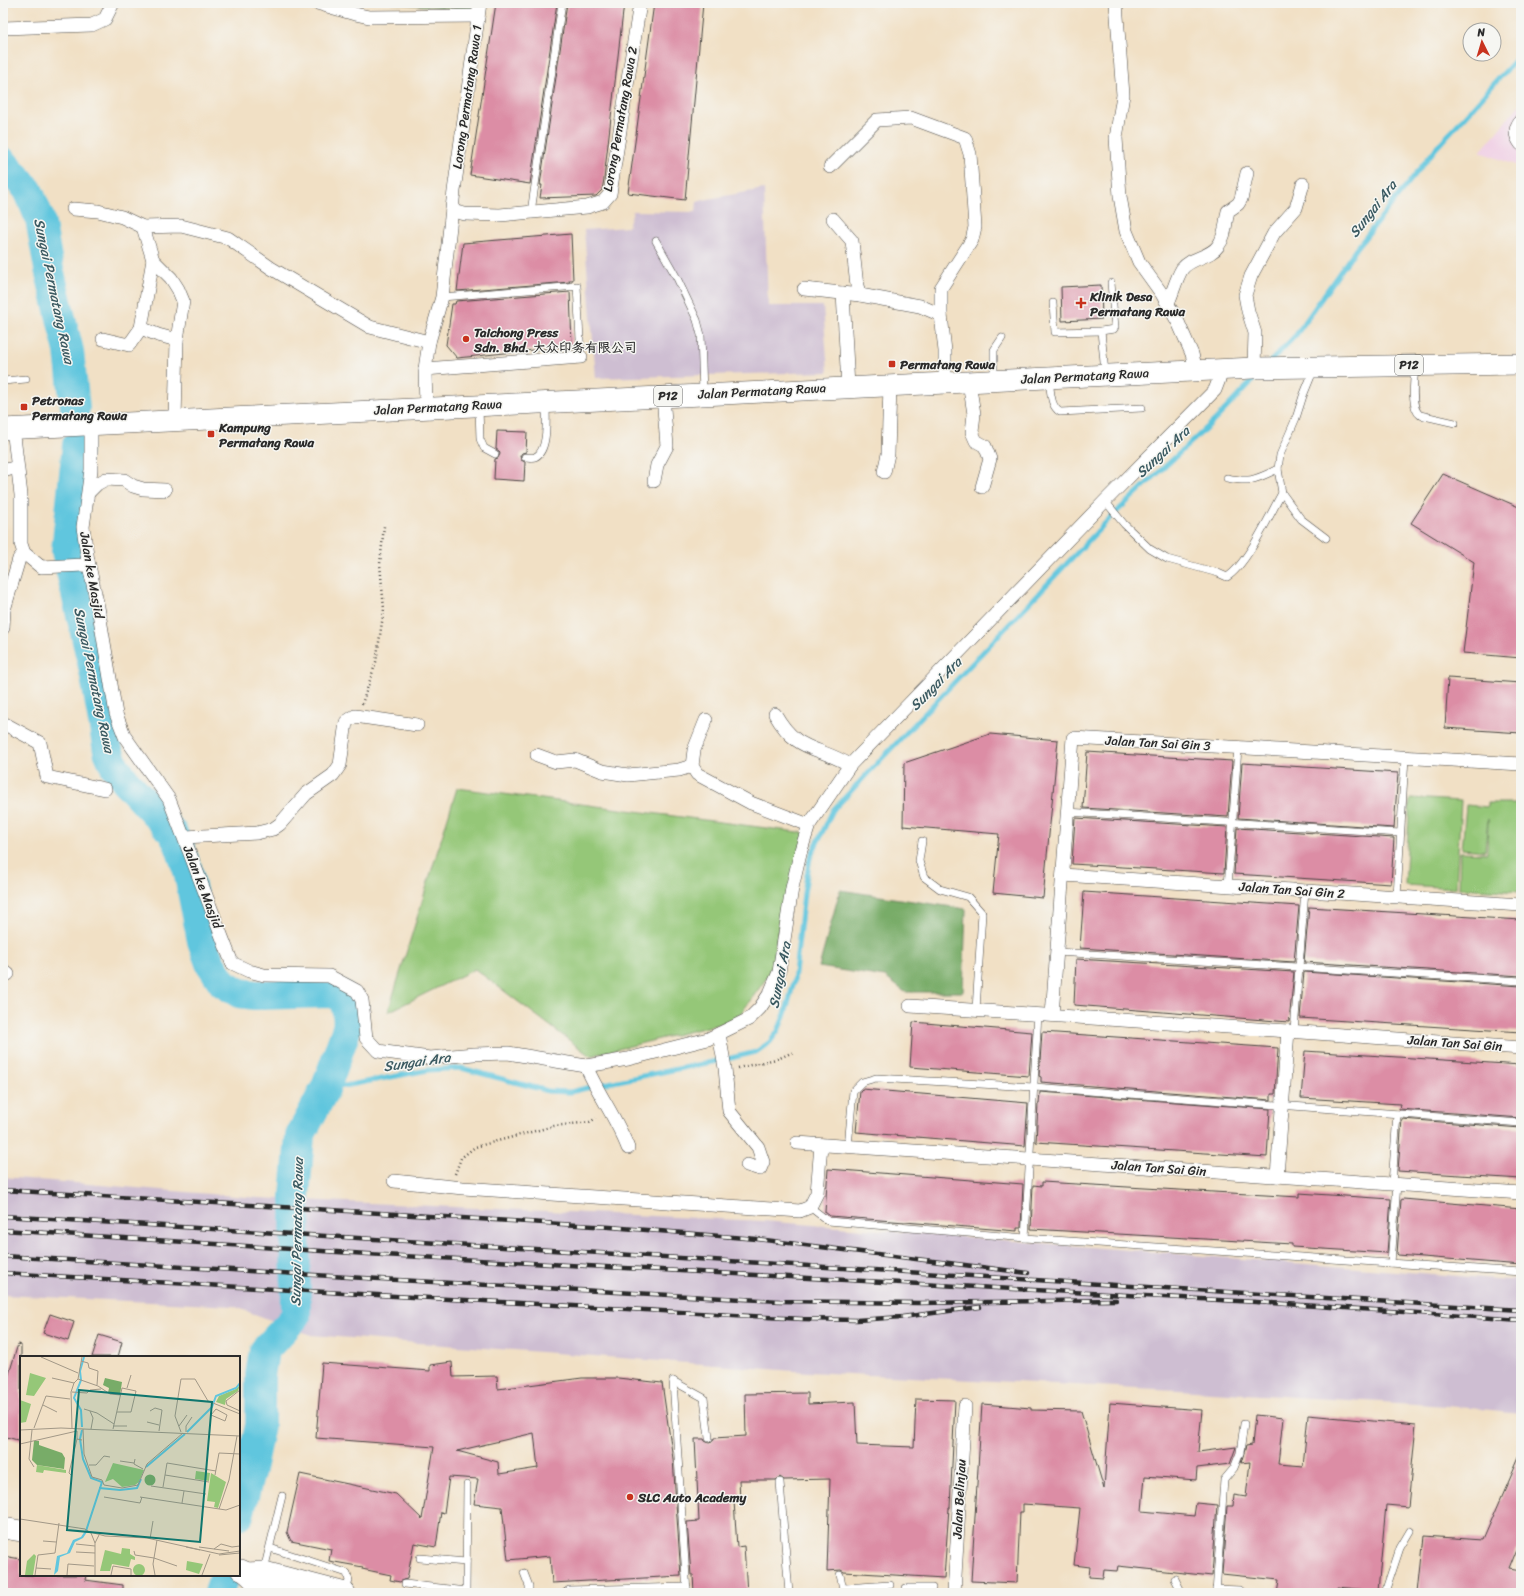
<svg xmlns="http://www.w3.org/2000/svg" width="1524" height="1596" font-family="Sriracha,'LXGW WenKai TC',sans-serif">
  <style>
    .built { fill: #f0d0e5 }
    .industrial { fill: #cebed2 }
    .green { fill: #95c778; stroke: #607952 }
    .forest { fill: #78ac68; stroke: #526c4a }
    .water { fill: #61c6de; stroke: #467884 }
    .lines { fill: none; stroke-linecap: round; stroke-linejoin: round }
    .stream { stroke: #61c6de; stroke-width: 5 }
    .river { stroke: #61c6de; stroke-width: 30 }
    .building { fill: #dc8da5; fill-rule: evenodd }
    .service-casing { stroke: #494642; stroke-width: 8 }
    .minor-casing { stroke: #494642; stroke-width: 14 }
    .primary-casing { stroke: #494642; stroke-width: 22 }
    .path { stroke: #494642; stroke-width: 2.5; stroke-dasharray: 1 3; stroke-linecap: butt }
    .service { stroke: #fff; stroke-width: 7 }
    .minor { stroke: #fff; stroke-width: 13 }
    .primary { stroke: #fff; stroke-width: 21 }
    .rail-casing { stroke: #2b2b2b; stroke-width: 4.5 }
    .rail { stroke: #f6f6f2; stroke-width: 3; stroke-dasharray: 9; stroke-linecap: butt }
    .poi-dot { fill: #c8321e; stroke: #f6f6f2; stroke-width: 1.5 }
    .labels { text-anchor: middle; dominant-baseline: central; stroke-width: 3; stroke-linejoin: round; paint-order: stroke }
    .shield { fill: #f6f6f2; stroke: #686867; stroke-width: 1 }
    .shield-label { font-size: 12px; font-weight: bold; fill: #2b2b2b }
    .street-label { font-size: 13px; fill: #2b2b2b; stroke: #f6f6f2 }
    .poi-label { font-size: 13px; font-weight: bold; fill: #2b2b2b; stroke: #f6f6f2; text-anchor: start }
    .water-label { font-size: 14px; font-style: italic; fill: #3b5a61; stroke: #f6f6f2 }
    .inset-river { fill: none; stroke: #61c6de; stroke-width: 2 }
    .inset-road { fill: none; stroke: #a29887; stroke-width: 1 }
    .view { fill: #0f766e; fill-opacity: 0.15; stroke: #0f766e; stroke-width: 2 }
    .inset-edge { fill: none; stroke: #2b2b2b; stroke-width: 2 }
  </style>
  <rect width="100%" height="100%" fill="#f6f6f2"/>
  <filter id="ink" filterUnits="userSpaceOnUse"><feTurbulence type="fractalNoise" baseFrequency=".025" numOctaves="2"/><feDisplacementMap in="SourceGraphic" scale="8" xChannelSelector="R" yChannelSelector="G"/><feConvolveMatrix kernelMatrix="1 2 1 2 8 2 1 2 1" color-interpolation-filters="sRGB"/></filter>
  <filter id="wash" filterUnits="userSpaceOnUse"><feTurbulence type="fractalNoise" baseFrequency=".012" numOctaves="4" result="noise"/><feDisplacementMap in="SourceGraphic" scale="16" xChannelSelector="R" yChannelSelector="G"/><feGaussianBlur stdDeviation="0.9" result="paint"/><feColorMatrix in="noise" values="0 0 0 0 0 0 0 0 0 0 0 0 0 0 0 0 0 1.4 0 .05"/><feComposite in="paint" operator="in"/></filter>
  <g filter="url(#wash)">
    <rect width="100%" height="100%" fill="#f1e0c5"/>
    <polygon class="built" points="1521,103 1521,167 1480,152"/>
    <g class="industrial">
      <polygon points="764,189 768,306 823,306 828,372 596,378 584,230 628,227 633,211 696,212 697,201"/>
      <polygon points="3,1177 259,1198 763,1221 1521,1281 1521,1413 1448,1406 1177,1390 808,1372 311,1335 233,1306 3,1295"/>
    </g>
    <g class="green">
      <polygon points="457,788 813,834 783,903 771,972 736,1020 590,1056 475,969 388,1012"/>
      <polygon points="1410,798 1461,801 1456,888 1405,885"/>
      <polygon points="1488,803 1521,803 1521,892 1459,888 1460,852 1487,853 1488,819 1485,851 1462,849 1466,805 1488,807"/>
    </g>
    <g class="forest">
      <polygon points="391,3 473,3 472,10"/>
      <polygon points="840,890 966,909 963,992 905,992 885,977 819,967"/>
    </g>
    <polygon class="water" points="208,1583 230,1590 229,1593 206,1593"/>
    <g class="lines">
      <g class="stream">
        <polyline points="1271,361 1296,335 1356,249 1437,147 1521,54"/>
        <polyline points="326,1087 339,1087 428,1070 461,1068 548,1091 570,1092 608,1083 727,1059 756,1052 770,1042 778,1031 785,1014 794,982 804,893 810,858 833,810 1111,517 1216,419 1258,375"/>
      </g>
      <g class="river">
        <polyline points="3,162 28,190 40,219 49,269 69,351 75,408"/>
        <path d="M77,445l-11,106 28,120 14,80 7,16 13,17 44,48 7,13 9,26 14,70 8,22 13,20 16,10 16,2 77,-2 9,2c6,11 8,21 6,33l-21,59 -26,49 -5,60 1,120 -32,35 -4,24v50l-9,44 -12,46"/>
        <polyline points="219,1593 224,1575"/>
      </g>
    </g>
    <g id="blocks">
      <g class="building">
        <polygon points="496,3 557,3 530,184 470,175"/>
        <polygon points="567,3 624,3 604,179 602,190 596,196 540,198 542,185 540,185"/>
        <polygon points="654,3 703,3 685,200 628,193"/>
        <polygon points="571,234 573,280 569,280 570,282 457,291 463,243"/>
        <polygon points="1101,285 1102,319 1062,321 1061,287"/>
        <polygon points="570,292 572,346 457,358 446,345 452,304 455,304 456,301"/>
        <polygon points="497,431 527,432 526,452 522,453 520,456 521,460 525,462 524,481 494,479 495,459 498,458 500,454 499,451 496,449"/>
        <polygon points="1443,474 1521,508 1521,658 1463,653 1474,562 1411,523"/>
        <polygon points="1448,678 1521,683 1521,733 1445,728"/>
        <polygon points="990,734 1058,740 1043,898 993,893 999,834 903,826 904,763"/>
        <polygon points="1087,752 1232,761 1228,817 1083,808"/>
        <polygon points="1242,763 1398,773 1394,828 1238,818"/>
        <polygon points="1075,818 1227,827 1224,873 1072,864"/>
        <polygon points="1237,828 1394,838 1391,884 1234,874"/>
        <polygon points="1084,892 1299,906 1294,962 1080,948"/>
        <polygon points="1309,907 1521,920 1521,976 1304,962"/>
        <polygon points="1076,959 1294,972 1289,1022 1074,1005"/>
        <polygon points="1304,972 1521,986 1521,1032 1300,1018"/>
        <polygon points="913,1022 1032,1032 1029,1076 910,1067"/>
        <polygon points="1042,1032 1278,1048 1275,1094 1271,1094 1271,1100 1041,1082 1041,1077 1039,1076"/>
        <polygon points="1305,1051 1521,1065 1521,1118 1399,1109 1400,1104 1301,1098"/>
        <polygon points="862,1089 1028,1103 1025,1146 856,1132 860,1091"/>
        <polygon points="1040,1092 1270,1109 1267,1157 1036,1142 1038,1104 1039,1104"/>
        <polygon points="1402,1119 1521,1128 1521,1179 1398,1171"/>
        <polygon points="828,1169 1023,1184 1021,1228 1017,1228 1017,1231 830,1216 825,1212"/>
        <polygon points="1042,1182 1299,1197 1299,1193 1391,1199 1387,1253 1292,1247 1292,1244 1031,1229 1033,1185 1042,1186"/>
        <polygon points="1403,1199 1521,1209 1521,1265 1398,1255 1397,1254 1401,1200"/>
        <polygon points="50,1314 74,1322 68,1341 43,1333"/>
        <polygon points="99,1335 122,1342 118,1357 92,1357"/>
        <polygon points="18,1344 21,1345 21,1441 3,1436 3,1383 6,1384"/>
        <path d="M452,1362l1,15 44,-1 1,13 84,-11h36l44,5 11,76 8,117 -129,7 -2,-27 -42,4 -6,-53 -28,-3 4,-25 -29,-2 -5,36 -3,-1 -5,35 -22,-4 -7,36 -4,1 -3,2 -10,-2 1,-5 -29,-6 1,-2 -34,-6 2,-12 -40,-8 -4,-9 13,-58 96,20 26,25 12,-72 -118,-9 6,-75 108,8v-6zM534,1433l4,35 -39,6 -1,-12 -41,-11z"/>
        <polygon points="808,1393 808,1404 855,1402 857,1445 914,1447 916,1399 955,1400 950,1508 949,1508 944,1578 844,1572 841,1570 827,1571 830,1479 784,1480 780,1477 776,1480 739,1480 740,1501 734,1501 737,1547 744,1546 747,1593 694,1593 693,1575 691,1575 687,1522 699,1521 695,1439 704,1439 705,1441 709,1443 712,1442 714,1438 746,1436 745,1394"/>
        <polygon points="1110,1403 1202,1410 1198,1452 1236,1447 1230,1464 1197,1468 1196,1480 1145,1476 1142,1511 1194,1516 1196,1503 1217,1505 1212,1576 1118,1566 1117,1571 1104,1570 1103,1578 1089,1577 1090,1567 1074,1565 1080,1508 1023,1504 1023,1512 1020,1512 1017,1583 971,1581 982,1404 1031,1408 1031,1410 1081,1411 1104,1489"/>
        <polygon points="1255,1415 1283,1418 1278,1464 1303,1466 1308,1415 1416,1425 1408,1507 1386,1505 1378,1591 1338,1587 1338,1593 1277,1593 1279,1580 1222,1574 1227,1506 1233,1506 1234,1495 1246,1497 1250,1462 1241,1463 1246,1446 1252,1445"/>
        <polygon points="1521,1452 1521,1540 1509,1570 1521,1572 1521,1593 1418,1593 1424,1536 1483,1540"/>
        <polygon points="3,1556 21,1559 21,1575 86,1575 85,1580 123,1585 123,1593 3,1593"/>
      </g>
    </g>
  </g>
  <g filter="url(#ink)">
    <use href="#blocks" fill-opacity="0" stroke="#494642" stroke-width="1"/>
    <g class="lines">
      <defs>
        <g id="service">
          <polyline points="531,212 562,3"/>
          <polyline points="656,241 677,278 697,320 701,335 703,393"/>
          <polyline points="442,297 577,286 581,357"/>
          <polyline points="1053,303 1055,332 1101,331"/>
          <path d="M1415,367c-1,13 -5,41 5,48l35,8"/>
          <polyline points="1314,369 1303,396 1296,418 1280,455 1278,469 1282,493 1301,519 1326,538"/>
          <polyline points="1105,373 1101,331 1114,329 1115,327 1111,283"/>
          <polyline points="994,379 994,350 1002,338"/>
          <path d="M1049,380c2,11 1,26 11,32l82,-4"/>
          <polyline points="3,381 26,379"/>
          <polyline points="479,408 480,439 484,448 495,454"/>
          <path d="M525,457c3,0 7,1 10,0 14,-6 11,-40 11,-53"/>
          <path d="M1227,478c25,5 29,1 51,-9"/>
          <path d="M1105,501l19,23 26,25 17,10 51,14 9,4c20,-12 43,-63 55,-84"/>
          <polyline points="1067,812 1400,833"/>
          <polyline points="922,841 919,861 924,877 940,889 968,897 982,913 976,1010"/>
          <polyline points="1228,886 1238,748"/>
          <polyline points="1397,897 1405,757"/>
          <polyline points="1057,952 1521,981"/>
          <polyline points="1294,1031 1305,891"/>
          <polyline points="848,1147 853,1091 862,1082 876,1078 1034,1087 1521,1123"/>
          <polyline points="1392,1184 1397,1114"/>
          <polyline points="810,1207 828,1221 1025,1238 1521,1272"/>
          <polyline points="1025,1238 1038,1014"/>
          <polyline points="1391,1263 1397,1184"/>
          <polyline points="673,1381 687,1593"/>
          <polyline points="673,1381 704,1398 709,1438"/>
          <polyline points="780,1482 789,1593"/>
          <polyline points="270,1548 347,1573 349,1581 345,1591"/>
          <polyline points="420,1558 466,1562"/>
          <polyline points="264,1570 282,1496"/>
          <polyline points="524,1573 529,1586 529,1593"/>
          <polyline points="840,1575 844,1593"/>
          <polyline points="1175,1579 1181,1591 1184,1593"/>
          <polyline points="405,1584 466,1591"/>
          <polyline points="844,1588 890,1585"/>
          <polyline points="1216,1589 1240,1590 1243,1593"/>
          <polyline points="466,1593 467,1485"/>
          <polyline points="565,1593 569,1590 687,1587"/>
          <polyline points="906,1593 906,1588 932,1588"/>
          <polyline points="1216,1593 1224,1480 1234,1468 1240,1453 1244,1424"/>
          <polyline points="1385,1593 1400,1548 1410,1531"/>
        </g>
        <g id="minor">
          <polyline points="317,3 355,14 369,17 478,16"/>
          <polyline points="1116,3 1123,95 1116,138 1120,196 1126,231 1139,262 1162,294 1178,322 1192,354 1196,370"/>
          <polyline points="3,28 92,25 105,19 113,3"/>
          <path d="M1521,120c-7,8 -6,16 0,24"/>
          <polyline points="830,167 877,120 911,118 965,138 970,154 975,227 972,240 941,288 941,315 945,351 945,383"/>
          <polyline points="73,209 98,211 122,217 143,227 181,226 228,238 271,268 370,327 429,342"/>
          <polyline points="452,211 465,214 500,215 587,207 603,202 610,194 640,3"/>
          <polyline points="833,219 852,241 857,286 860,295"/>
          <polyline points="143,227 153,260 171,278 178,289 183,301 177,340 175,419"/>
          <polyline points="804,289 860,295 920,306 941,315"/>
          <polyline points="843,293 848,387"/>
          <path d="M1168,303c5,-11 8,-24 14,-34 9,-12 28,-11 36,-23 8,-10 7,-23 10,-35l10,-7 3,-5 6,-26"/>
          <polyline points="141,328 158,335 177,340"/>
          <polyline points="103,339 129,345 141,328 153,260"/>
          <polyline points="1254,368 1255,333 1248,311 1245,295 1251,276 1274,233 1296,208 1303,184"/>
          <polyline points="425,369 581,357"/>
          <polyline points="969,382 974,414 972,432 976,441 985,446 990,459 982,487"/>
          <polyline points="426,407 425,369 429,342 442,297 454,191 480,3"/>
          <polyline points="91,424 91,470 83,527 88,561 98,607 116,714 125,737 169,799 232,963 249,971 264,975 329,976 357,991 362,1000 366,1038 378,1051 430,1058 474,1054 508,1053 586,1066 628,1059 708,1039 749,1019 760,1008 770,993 779,972 792,888 801,850 809,825 850,765 1105,501 1215,390 1223,369"/>
          <polyline points="13,428 21,495 21,544 24,553 41,567 84,565 88,561"/>
          <polyline points="3,471 17,467"/>
          <polyline points="884,472 888,454 890,385"/>
          <polyline points="654,481 657,465 667,446 663,396"/>
          <polyline points="89,492 97,484 106,479 124,480 133,486 143,489 165,490"/>
          <polyline points="3,628 4,610 19,559 24,553"/>
          <path d="M775,714c22,39 41,31 75,51"/>
          <polyline points="706,720 694,750 692,766 697,774 751,803 809,825"/>
          <polyline points="3,723 40,743 47,777 105,789"/>
          <polyline points="537,755 556,762 575,760 602,771 628,775 679,770 692,766"/>
          <polyline points="185,837 257,833 273,829 280,824 306,794 333,775 340,765 346,722 355,716 417,725"/>
          <polyline points="1063,875 1521,905"/>
          <polyline points="3,971 8,974"/>
          <polyline points="910,1006 1288,1031 1521,1048"/>
          <polyline points="1052,1015 1073,738 1521,764"/>
          <polyline points="719,1034 725,1068 729,1111 758,1147 763,1162 760,1169 747,1165"/>
          <path d="M586,1066c12,28 31,53 42,82"/>
          <polyline points="797,1143 1521,1193"/>
          <polyline points="1277,1176 1288,1031"/>
          <polyline points="394,1181 463,1188 800,1211 810,1207 817,1193 821,1145"/>
          <polyline points="954,1593 965,1406"/>
        </g>
        <g id="primary">
          <polyline points="3,429 1254,368 1521,364"/>
          <polyline points="3,1528 21,1531"/>
          <path d="M241,1570c8,3 12,10 18,15 7,5 15,6 23,8"/>
          <polyline points="247,1573 264,1572 345,1593"/>
        </g>
      </defs>
      <use href="#service" class="service-casing"/>
      <use href="#minor" class="minor-casing"/>
      <use href="#primary" class="primary-casing"/>
      <g class="path">
        <polyline points="362,704 376,662 384,609 380,564 384,526"/>
        <polyline points="738,1068 780,1058 795,1051"/>
        <polyline points="455,1174 461,1158 475,1147 554,1126 590,1122 596,1118"/>
      </g>
      <use href="#service" class="service"/>
      <use href="#minor" class="minor"/>
      <use href="#primary" class="primary"/>
      <defs>
        <g id="rail">
          <polyline points="3,1190 610,1227 757,1239 1028,1273"/>
          <polyline points="3,1216 1521,1310"/>
          <polyline points="3,1230 383,1255 1256,1302 1521,1320"/>
          <polyline points="3,1256 380,1279 780,1301 919,1303 1116,1300"/>
          <polyline points="3,1273 377,1295 803,1319 857,1320 902,1317 980,1307"/>
        </g>
      </defs>
      <use href="#rail" class="rail-casing"/>
      <use href="#rail" class="rail"/>
    </g>
  </g>
  <g class="poi-dot">
    <path d="M1079 297h4v4h4v4h-4v4h-4v-4h-4v-4h4z"/>
    <circle cx="466" cy="339" r="4"/>
    <rect x="888" y="360" width="8" height="8" rx="2"/>
    <rect x="20" y="403" width="8" height="8" rx="2"/>
    <rect x="207" y="430" width="8" height="8" rx="2"/>
    <circle cx="630" cy="1497" r="4"/>
  </g>
  <g class="labels">
    <g class="shield">
      <rect x="1395" y="355" width="28" height="20" rx="3"/>
      <rect x="654" y="386" width="28" height="20" rx="3"/>
    </g>
    <g class="shield-label">
      <text x="1409" y="365">P12</text>
      <text x="668" y="396">P12</text>
    </g>
    <g class="street-label">
      <text transform="translate(467 97) rotate(-82)">Lorong Permatang Rawa 1</text>
      <text transform="translate(620 119) rotate(-80)">Lorong Permatang Rawa 2</text>
      <text transform="translate(1085 376) rotate(-3)">Jalan Permatang Rawa</text>
      <text transform="translate(762 391) rotate(-3)">Jalan Permatang Rawa</text>
      <text transform="translate(438 407) rotate(-3)">Jalan Permatang Rawa</text>
      <text transform="translate(92 575) rotate(80)">Jalan ke Masjid</text>
      <text transform="translate(1158 743) rotate(3)">Jalan Tan Sai Gin 3</text>
      <text transform="translate(203 887) rotate(69)">Jalan ke Masjid</text>
      <text transform="translate(1292 890) rotate(4)">Jalan Tan Sai Gin 2</text>
      <text transform="translate(1455 1043) rotate(4)">Jalan Tan Sai Gin</text>
      <text transform="translate(1159 1168) rotate(4)">Jalan Tan Sai Gin</text>
      <text transform="translate(959 1499) rotate(-87)">Jalan Belinjau</text>
    </g>
    <g class="poi-label">
      <text x="1090" y="296">Klinik Desa<tspan x="1090" dy="15">Permatang Rawa</tspan></text>
      <text x="474" y="332">Taichong Press<tspan x="474" dy="15">Sdn. Bhd. 大众印务有限公司</tspan></text>
      <text x="900" y="364">Permatang Rawa</text>
      <text x="32" y="400">Petronas<tspan x="32" dy="15">Permatang Rawa</tspan></text>
      <text x="219" y="427">Kampung<tspan x="219" dy="15">Permatang Rawa</tspan></text>
      <text x="638" y="1497">SLC Auto Academy</text>
    </g>
    <g class="water-label">
      <text transform="translate(1373 209) rotate(-52)">Sungai Ara</text>
      <text transform="translate(54 291) rotate(78)">Sungai Permatang Rawa</text>
      <text transform="translate(1163 452) rotate(-43)">Sungai Ara</text>
      <text transform="translate(94 680) rotate(78)">Sungai Permatang Rawa</text>
      <text transform="translate(936 684) rotate(-46)">Sungai Ara</text>
      <text transform="translate(780 975) rotate(-79)">Sungai Ara</text>
      <text transform="translate(417 1062) rotate(-8)">Sungai Ara</text>
      <text transform="translate(297 1232) rotate(-89)">Sungai Permatang Rawa</text>
    </g>
  </g>
  <g transform="translate(20 1356)">
    <rect width="220" height="220" fill="#f1e0c5"/>
    <path d="M10,17l16,5 -12,18 -8,-1zM220,29l-2,6 -12,8 -1,6 -9,-3 3,-6 17,-7zM0,44l11,4 -5,18 -6,1zM93,107l31,7 -5,12 -4,3 -13,2 -9,-8 -8,3zM17,109l29,5v3l-22,-3 -1,3 -7,-1zM176,115l14,2 -1,8 -14,-2zM191,117l15,9 -8,26 -4,-1 1,-5 -8,-1zM102,192l8,1v5l5,3v3l-4,-1 -2,8 -17,-3 -2,7h-10l5,-21 16,4zM14,198l2,2 -3,19h-8l2,-14zM167,205l16,3 -4,10 -13,-4zM113 214a6 6 0 1 1 12 0a6 6 0 1 1-12 0Z" fill="#95c778"/>
    <path d="M85,22l17,4 -2,13 -12,-2 1,-5 -6,-3zM14,85h5v4l23,8 3,5 -1,11 -27,-4 -5,-5zM124.5 124a5.5 5.5 0 1 1 11 0a5.5 5.5 0 1 1-11 0Z" fill="#78ac68"/>
    <path d="M65,175l2,1 -4,6 -8,4 -5,11 -10,4 -2,14 -4,4 3,-19 10,-3 6,-13 8,-3z" fill="#61c6de"/>
    <path class="inset-river" d="M62,71l-1,-17 -7,-12 7,-18 -1,-9 4,-14M62,74l-2,9 3,20 8,19 11,4 -16,49M167,76l25,-25 4,-11 20,-8 4,-5M126,111l39,-33M79,132l21,2 17,-2 4,-9"/>
    <path class="inset-road" d="M21,1l37,16M61,5l7,2 1,5 9,3 -1,14M32,22l22,5M58,23l20,7 12,8 11,1M107,32l4,-13M220,34l-14,11 1,4 13,6M52,36l15,1 3,-3 11,-1M23,49l14,7M64,53l13,4 17,11M196,53l11,6 -2,6 -14,-6zM70,55l3,7 -2,11M130,55l5,-3 7,2 -3,21M127,66l12,3M93,70h14M159,70l8,-11M14,72l12,-32 24,3M52,72l-1,-36 3,-9 4,-4 4,-22M63,73l1,25 8,23 10,3 2,5 18,3 16,-3 9,-21 36,-31M93,73l9,-41 14,3 -5,21h-14M0,74l41,-2 179,8M12,74l-3,29 5,8M57,75v8l5,1M161,76l-6,-16 6,-37h14l13,22 32,13M166,76v-6l6,-9M0,88l57,-13M115,103l-1,5 9,5M100,105l14,2M69,109h7l8,-9 6,1M145,119l44,7M195,119l4,-22 21,1M52,120l-3,-3 8,-34M131,130l55,8M143,131l4,-24 49,8M84,141l36,6 2,-6M120,141l86,13 14,-5M162,147l2,-12M199,153l10,-29 8,-44M0,163l65,10 6,4 4,10M70,176l15,4 42,2 72,16 21,-3M130,183l3,-18M23,185l13,1M56,188l19,2M166,191l14,3M179,191l30,4M194,193l7,-5 11,3 8,-1M114,195l1,4 19,3 23,8M56,196l19,1M199,199l21,-2M16,212l15,1M15,219l3,-20 17,-2 4,-30M47,219l1,-11 26,2M75,219v-32l4,-8M91,219l2,-9 18,3v6M135,219l-2,-11 4,-24M182,219l8,-21"/>
    <path class="view" d="M59,34l133,12 -12,140 -133,-12z"/>
    <rect width="220" height="220" class="inset-edge"/>
  </g>
  <rect width="1524" height="1596" fill="none" stroke="#f6f6f2" stroke-width="16"/>
  <g transform="translate(1482 42) rotate(355)"><circle r="19" fill="#f6f6f2" stroke="#a5a5a2"/>
  <path d="M0-3L7 15L0 10L-7 15Z" fill="#c8321e"/>
  <text y="-6" font-size="11" font-weight="bold" text-anchor="middle" fill="#2b2b2b">N</text>
  </g>
</svg>
